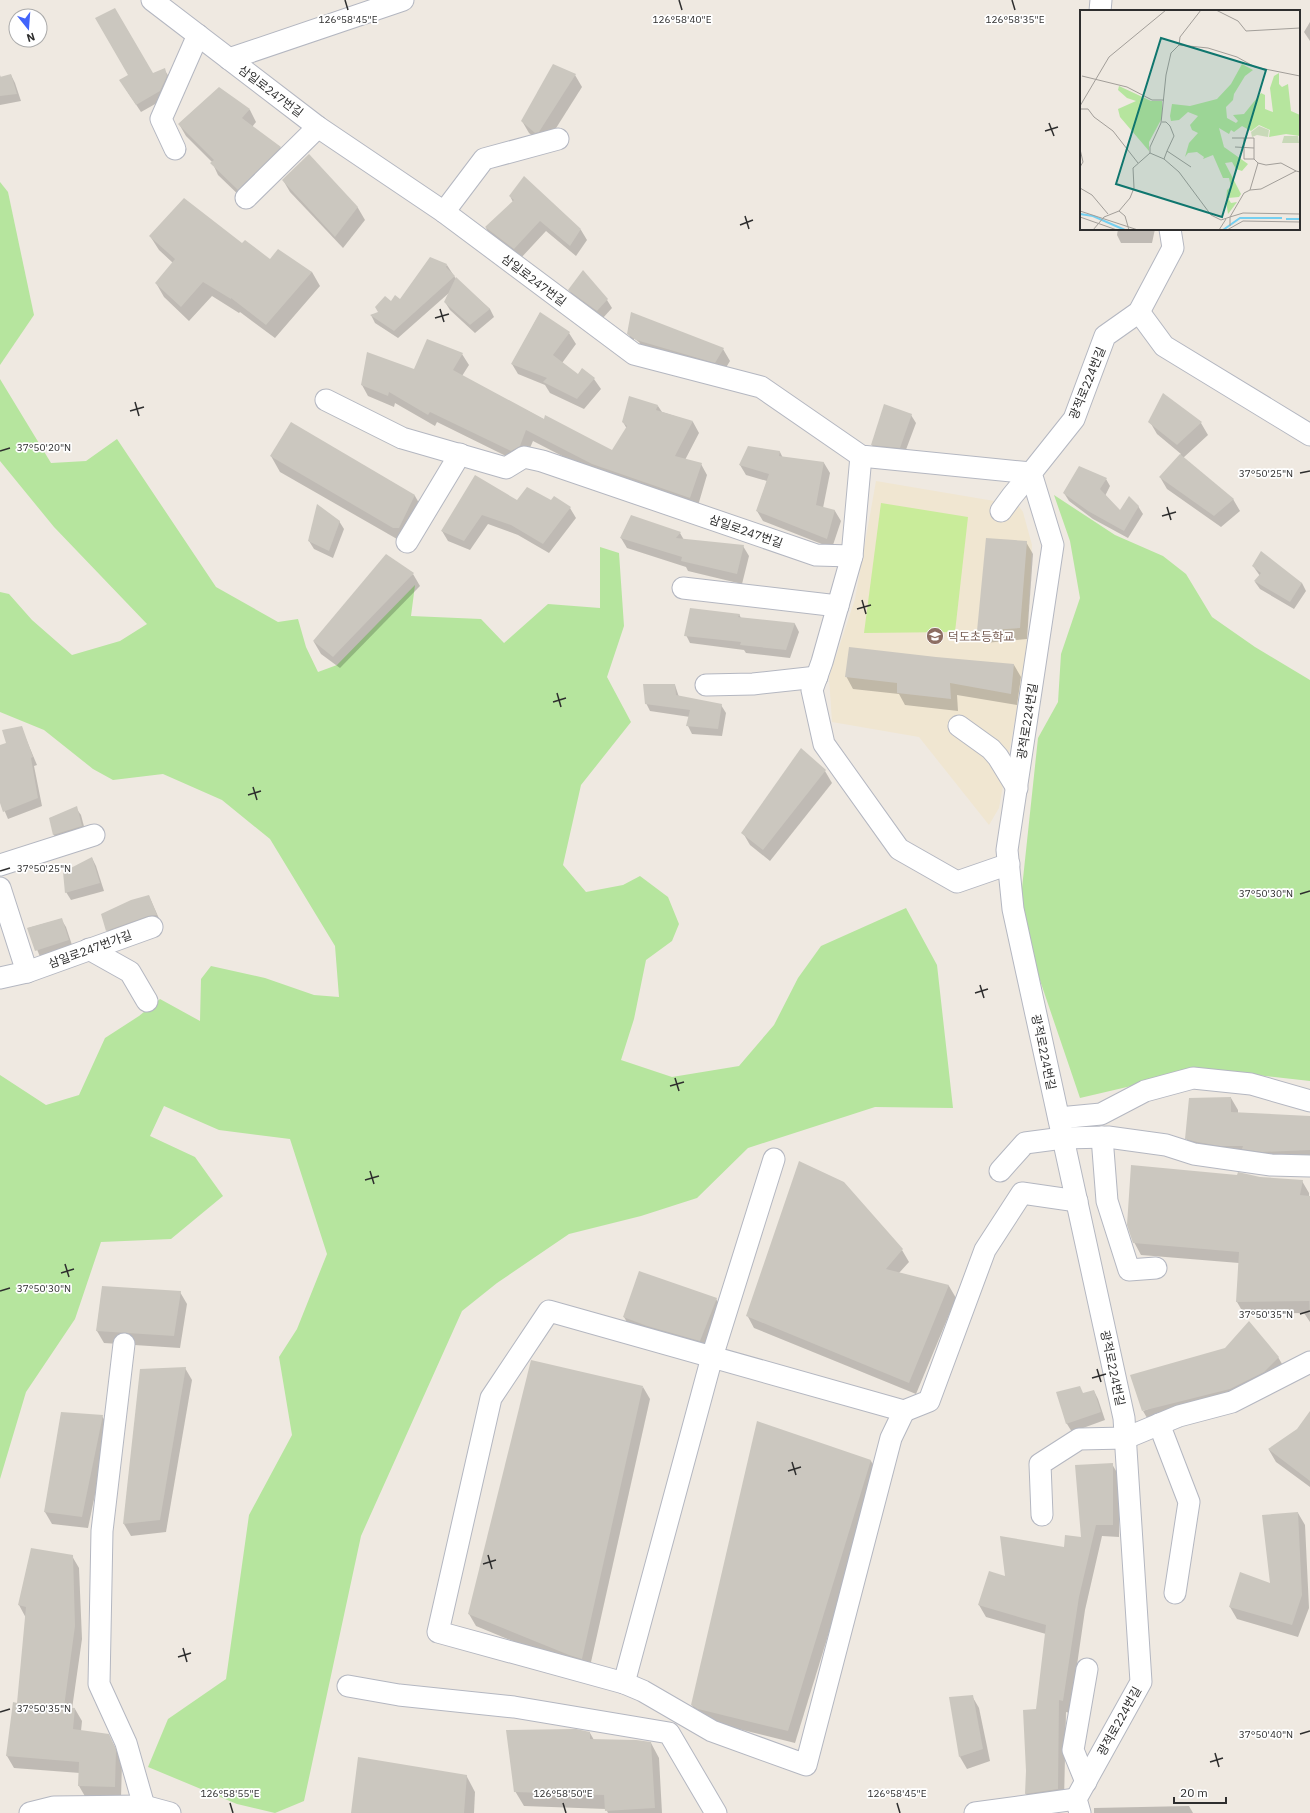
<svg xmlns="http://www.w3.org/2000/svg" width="1310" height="1813" font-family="'IBM Plex Sans','Noto Sans KR',sans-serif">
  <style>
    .education { fill: #f0e6d1 }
    .green { fill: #b6e59e }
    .pitch { fill: #c9ec9a }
    .shadow { fill: #0003; fill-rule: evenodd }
    .building { fill: #cbc7bf }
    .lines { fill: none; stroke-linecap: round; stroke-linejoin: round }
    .minor-casing { stroke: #b4b7c1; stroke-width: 23 }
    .minor { stroke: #fff; stroke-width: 21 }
    .ticks { fill: none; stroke: #2e2e2e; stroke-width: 1.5 }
    .labels { text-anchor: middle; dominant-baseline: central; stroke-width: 3.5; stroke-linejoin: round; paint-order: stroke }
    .street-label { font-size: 12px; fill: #2e2e2e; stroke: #fff }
    .education-label { font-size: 12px; fill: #785e54; stroke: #fff; text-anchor: start }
    .inset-river { fill: none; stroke: #75cff0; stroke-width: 2 }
    .inset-road { fill: none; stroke: #a29e99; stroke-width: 1 }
    .view { fill: #0f766e; fill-opacity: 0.15; stroke: #0f766e; stroke-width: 2 }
    .inset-edge { fill: none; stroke: #2e2e2e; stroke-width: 2 }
    .ticks-label { font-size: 10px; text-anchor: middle; fill: #2e2e2e; stroke: #fff; stroke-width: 3.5; stroke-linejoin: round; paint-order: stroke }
  </style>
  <rect width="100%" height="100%" fill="#efe9e1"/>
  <polygon class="education" points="876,481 1018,505 1023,512 1032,545 1025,672 1014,725 999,808 989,825 919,737 832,722 829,677 855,599"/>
  <g class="green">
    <polygon points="0,182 8,192 34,315 0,365"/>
    <polygon points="0,379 51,463 86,461 117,439 216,587 278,622 298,619 306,647 318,672 337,665 415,585 411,616 481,619 504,643 548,604 600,608 600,547 619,553 624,626 607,677 631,722 581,785 563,865 586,892 623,885 640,876 668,897 679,924 672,941 646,960 634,1019 621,1060 672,1077 739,1066 774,1025 798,978 821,946 906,908 937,965 953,1108 875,1107 748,1148 697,1198 641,1216 569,1234 497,1283 462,1311 361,1536 304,1801 275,1813 237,1804 148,1767 168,1719 226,1679 249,1515 292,1435 279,1357 297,1329 327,1254 290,1139 219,1130 164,1106 150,1136 195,1157 223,1196 171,1239 101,1242 75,1319 26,1392 0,1479 0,1075 46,1105 79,1095 105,1038 139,1016 160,999 200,1021 201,979 211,966 265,978 314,995 339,997 335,946 270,839 222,800 163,774 113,780 93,769 44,730 0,712 0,592 9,594 32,620 72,655 120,641 147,624 54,527 0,461"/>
    <polygon points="1054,495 1115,535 1163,556 1186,574 1212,617 1255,647 1310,680 1310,1081 1204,1069 1080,1098 1029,948 1020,907 1038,738 1058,702 1061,654 1080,598 1070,541"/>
  </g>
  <polygon class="pitch" points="881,503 968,517 955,632 864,633"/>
  <g class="shadow">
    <polygon points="1310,22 1310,41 1304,32"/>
    <polygon points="164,69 169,77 164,99 141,112 125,88"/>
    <polygon points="0,75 1,78 11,75 15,83 21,101 0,105"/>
    <polygon points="575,75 582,87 546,144 543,144 529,133 522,121"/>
    <polygon points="219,88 250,110 256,122 252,127 280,147 287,159 245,201 218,175 212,162 186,136 179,124"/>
    <polygon points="309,156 358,208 365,220 343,248 290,192 283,180"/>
    <polygon points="510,196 581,230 587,240 576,256 546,231 520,259 492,238 486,228 513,202"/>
    <polygon points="1118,229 1155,229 1152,243 1121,243 1117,235"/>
    <polygon points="150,236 243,245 270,260 312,272 320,286 275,338 240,312 239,313 212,296 189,321 164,297 156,283 173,263 159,250"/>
    <polygon points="447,265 456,279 490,309 494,317 475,333 450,310 445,302 450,292 398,338 375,323 371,315 379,313 392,302 400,300"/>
    <polygon points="569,290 607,300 612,308 602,319 574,298"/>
    <polygon points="540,313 569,333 576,344 562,363 578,375 582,369 594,379 601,389 584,409 550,393 545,385 518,374 512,364"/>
    <path d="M628,333l95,16 7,12 -8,13 -87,-28zM634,338l6,5 -1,1 -5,-3z"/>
    <polygon points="462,354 469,365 462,376 545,420 612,452 627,429 623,422 658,406 662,412 693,422 699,433 685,460 701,464 707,475 697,509 599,475 533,441 526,457 518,462 437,422 435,426 395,403 394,407 368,396 362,385 414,370"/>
    <polygon points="911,415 916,423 904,455 876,453 872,445"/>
    <polygon points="1150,422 1201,423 1208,435 1183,458 1233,499 1240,511 1221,527 1167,489 1160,477 1181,454 1157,434"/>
    <polygon points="292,424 415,496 424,512 404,543 280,472 271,456"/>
    <polygon points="780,452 783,458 824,463 830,473 823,508 835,511 841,521 832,548 763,521 757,511 767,481 746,475 740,465"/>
    <polygon points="475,477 517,501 551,501 554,498 570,508 576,518 549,553 518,535 488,524 470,550 448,541 442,531"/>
    <polygon points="1106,479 1110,486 1105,496 1120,512 1138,506 1143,514 1128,538 1093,519 1069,501 1064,493"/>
    <polygon points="631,517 680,533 684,540 743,546 749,556 742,584 688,571 686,567 627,548 621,538"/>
    <polygon points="339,521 344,529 333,558 314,549 309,541"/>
    <polygon points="1026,542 1033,554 1027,639 985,643 978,631"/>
    <polygon points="1253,566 1302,583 1306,591 1294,609 1260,589 1255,582 1260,576"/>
    <polygon points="413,574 420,586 340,668 321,654 314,642"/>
    <polygon points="739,614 741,618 795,624 799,632 790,658 746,653 744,650 690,643 686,635"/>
    <polygon points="936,658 1014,665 1021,677 1017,705 957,695 958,711 905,705 899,694 853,689 846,676"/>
    <polygon points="675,685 679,697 721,705 726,713 722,736 692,734 688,726 690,717 650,711 646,703"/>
    <polygon points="21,727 37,765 34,766 42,806 8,819 0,800 0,746 7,744"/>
    <polygon points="801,750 825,771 832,783 770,861 750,845 743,833"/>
    <polygon points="76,808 81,815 86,834 58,843 54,835 50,818"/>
    <polygon points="92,858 96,866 104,891 71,900 66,892"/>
    <polygon points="149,896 161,923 111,938 107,930"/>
    <polygon points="61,919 66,927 73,948 41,959 28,928"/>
    <polygon points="1231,1098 1238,1110 1238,1113 1310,1117 1310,1162 1194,1151 1186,1138"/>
    <polygon points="1260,1178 1302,1181 1309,1193 1310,1322 1304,1313 1244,1314 1237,1302 1239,1263 1141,1255 1134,1242"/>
    <polygon points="902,1250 909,1262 899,1273 949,1286 956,1298 916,1394 754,1328 747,1315"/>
    <polygon points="180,1292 187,1304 180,1348 104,1343 97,1331"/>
    <polygon points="716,1299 723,1311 707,1353 631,1329 624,1317"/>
    <polygon points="1278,1357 1285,1369 1271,1384 1150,1423 1143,1411"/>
    <polygon points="185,1368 192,1380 166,1532 131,1536 124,1524"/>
    <polygon points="643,1387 650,1399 589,1671 576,1667 476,1626 469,1614"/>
    <polygon points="1094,1391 1098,1399 1105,1420 1072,1432 1067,1424 1057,1393 1083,1394"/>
    <polygon points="1310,1413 1310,1487 1276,1462 1269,1450 1298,1430"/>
    <polygon points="102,1416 109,1428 88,1528 52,1524 45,1512"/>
    <polygon points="758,1423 871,1461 878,1473 795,1743 706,1721 699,1717 692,1705"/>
    <polygon points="1112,1464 1119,1476 1119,1537 1102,1536 1085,1610 1070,1713 1066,1712 1064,1801 1033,1806 1026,1794 1046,1634 986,1617 979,1605 990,1572 1006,1578 1082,1538"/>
    <polygon points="1298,1513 1305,1525 1309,1608 1298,1637 1237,1619 1230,1607 1271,1585"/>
    <polygon points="72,1556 79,1568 82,1639 72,1709 75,1709 82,1721 81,1731 108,1735 115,1747 122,1763 121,1798 86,1798 79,1786 80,1773 14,1768 7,1756 18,1704 26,1618 19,1605"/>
    <polygon points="972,1696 979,1708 990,1761 967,1769 960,1757"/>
    <polygon points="590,1733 594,1740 651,1743 659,1758 662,1813 608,1813 606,1809 524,1806 515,1791"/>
    <polygon points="466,1775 475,1792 474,1813 352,1813"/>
    <polygon points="1189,1806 1193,1813 1094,1813 1094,1808"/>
  </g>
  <g class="building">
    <polygon points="115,8 153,73 165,68 167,76 160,91 136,105 119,80 128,75 95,18"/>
    <polygon points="553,64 576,74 539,132 535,133 521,121"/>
    <polygon points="11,74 17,94 0,96 0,77"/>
    <polygon points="219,87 250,109 242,118 281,147 238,190 210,163 214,160 178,124"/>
    <polygon points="309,154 358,207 335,237 282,180"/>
    <polygon points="524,176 581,229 570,246 540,221 514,249 485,227 514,200 509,196"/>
    <polygon points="184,198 242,243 245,240 270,259 278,249 312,272 266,325 231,298 231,299 203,282 181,307 155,283 175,259 149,236"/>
    <polygon points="430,257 447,264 446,267 455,276 394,331 370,315 378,312 375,307 385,296 391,301 395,295 400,299"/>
    <polygon points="583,270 608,299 597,311 568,290"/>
    <polygon points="456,277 490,309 470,325 444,302"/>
    <polygon points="540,312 570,332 553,355 578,374 582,368 595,378 577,399 543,382 547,378 511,364"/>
    <polygon points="631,312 724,348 715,363 636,340 627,334"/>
    <polygon points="427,339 463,353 453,370 544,419 545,415 612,450 627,426 622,422 629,396 658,405 656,410 693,421 675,456 702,463 690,498 592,464 526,430 520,446 511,451 430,412 428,415 389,392 388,396 361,385 367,352 414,369"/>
    <polygon points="1163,393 1202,422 1177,445 1148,422"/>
    <polygon points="884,404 912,414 900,448 871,445"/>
    <polygon points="291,422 415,495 399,528 393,528 270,456"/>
    <polygon points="748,446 780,451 779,456 824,462 816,505 835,510 827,539 756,511 769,474 739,465"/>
    <polygon points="1180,454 1234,499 1214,516 1159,477"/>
    <polygon points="1079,466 1107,478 1100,489 1120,510 1129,496 1139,506 1124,531 1088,511 1063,493"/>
    <polygon points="475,475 517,500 527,487 551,500 554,496 571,507 543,544 511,525 482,515 464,541 441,531"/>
    <polygon points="317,504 340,521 329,551 308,541"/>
    <polygon points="631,515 681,532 676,538 744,545 737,574 681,561 682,557 620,538"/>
    <polygon points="986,538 1027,541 1020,628 977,631"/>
    <polygon points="1261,551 1302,583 1290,602 1254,581 1261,573 1252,566"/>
    <polygon points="386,554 414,573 333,657 313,641"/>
    <polygon points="690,608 740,614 738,617 795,623 786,650 740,645 741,642 684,636"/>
    <polygon points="849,647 936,657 1014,664 1011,694 950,683 951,699 897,693 897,683 845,677"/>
    <polygon points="643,684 675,684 676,695 722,704 718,729 686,726 690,710 645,704"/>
    <polygon points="22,726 33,757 31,758 38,798 3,812 0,803 0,745 6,743 2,730"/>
    <polygon points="801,748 826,770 763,850 741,833"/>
    <polygon points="77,806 82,826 53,835 49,818"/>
    <polygon points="92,857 100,883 65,893 63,872"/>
    <polygon points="149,895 157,915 148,916 106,931 101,914 131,900"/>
    <polygon points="62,918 69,940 35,951 27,928"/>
    <polygon points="1231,1097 1231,1112 1310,1116 1310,1150 1262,1152 1242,1149 1243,1146 1220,1146 1197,1142 1185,1139 1189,1098"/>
    <polygon points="799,1161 844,1182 903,1249 886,1269 949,1285 909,1383 746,1316"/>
    <polygon points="1131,1165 1237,1175 1238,1172 1260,1177 1303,1180 1300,1195 1310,1196 1310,1301 1236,1302 1239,1252 1133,1243 1127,1225"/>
    <polygon points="639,1271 717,1298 700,1341 647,1326 623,1317"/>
    <polygon points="102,1286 181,1291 174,1336 96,1331"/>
    <polygon points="1249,1321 1279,1357 1264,1372 1230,1389 1142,1411 1130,1375 1225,1348"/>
    <polygon points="531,1360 643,1386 582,1659 569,1655 468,1614"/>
    <polygon points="186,1367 160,1520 123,1524 140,1369"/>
    <polygon points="1080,1386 1083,1393 1094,1390 1101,1412 1066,1424 1056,1392"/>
    <polygon points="1310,1411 1310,1481 1268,1449 1297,1429"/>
    <polygon points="61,1412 103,1415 82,1517 44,1512"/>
    <polygon points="757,1421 871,1460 788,1731 698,1709 691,1705"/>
    <polygon points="1113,1463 1113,1525 1096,1525 1079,1597 1063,1701 1059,1700 1058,1789 1025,1794 1026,1771 1023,1710 1036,1709 1046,1625 978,1605 989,1571 1005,1576 1000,1536 1064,1547 1065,1535 1081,1537 1075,1465"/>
    <polygon points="1298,1512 1302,1595 1292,1625 1229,1607 1240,1572 1270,1583 1262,1515"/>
    <polygon points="31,1548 73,1555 75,1626 64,1707 75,1708 73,1729 109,1734 116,1750 115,1787 78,1786 79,1762 6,1756 13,1702 17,1703 26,1607 18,1605"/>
    <polygon points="973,1695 983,1749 959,1757 949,1697"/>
    <polygon points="576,1729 590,1732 590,1739 636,1740 651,1742 655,1808 605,1811 604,1795 514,1792 506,1730"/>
    <polygon points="358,1757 467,1775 464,1813 351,1813"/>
  </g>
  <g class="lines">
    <defs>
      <g id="minor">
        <polyline points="152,0 318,127 444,212 634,354 761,387 861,456 1031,473"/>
        <polyline points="1100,11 1101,0"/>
        <polyline points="229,59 403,0"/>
        <polyline points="175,149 161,119 198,35"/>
        <polyline points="246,198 318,127"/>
        <polyline points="444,212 484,159 558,139"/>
        <polyline points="1139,312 1164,346 1310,435"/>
        <polyline points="326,400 402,438 506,468 524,457 542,461 816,555 852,556 861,456"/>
        <polyline points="1001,511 1012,496 1031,473"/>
        <polyline points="407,542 460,454"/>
        <polyline points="852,556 822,662 812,690 824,744 899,849 957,882 1009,864"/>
        <polyline points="683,588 838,606"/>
        <polyline points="706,685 753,684 817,677"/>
        <polyline points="959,726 991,749 998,757 1017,788"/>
        <polyline points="0,865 94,835"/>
        <polyline points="0,888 27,972"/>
        <polyline points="89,949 130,972 147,1001"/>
        <polyline points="0,978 27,972 152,927"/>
        <polyline points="1059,1118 1101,1114 1145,1091 1193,1078 1251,1084 1310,1101"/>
        <polyline points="1102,1137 1107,1201 1129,1270 1156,1268"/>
        <polyline points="774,1159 712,1357 624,1683 438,1632 491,1398 549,1311 904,1411 929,1401 985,1250 1022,1193 1077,1201"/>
        <polyline points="1000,1171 1025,1143 1063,1138 1108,1137 1166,1145 1194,1154 1271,1165 1310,1166"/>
        <polyline points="124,1344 102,1531 99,1684 126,1743 144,1806"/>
        <polyline points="1159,1424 1189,1502 1175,1593"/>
        <polyline points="1042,1515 1040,1464 1079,1439 1126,1438 1179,1416 1232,1402 1310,1362"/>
        <polyline points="624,1683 643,1691 712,1731 806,1765 891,1438 904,1411"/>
        <polyline points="348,1686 399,1695 514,1707 669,1733 716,1813"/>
        <polyline points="1086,1782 1073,1750 1087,1669"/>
        <polyline points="30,1813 54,1807 144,1806 170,1813"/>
        <polyline points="975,1813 1076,1799"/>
        <polyline points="1080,1813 1076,1799 1141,1682 1124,1418 1013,909 1007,850 1053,545 1031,473 1074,419 1105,336 1139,312 1173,248 1170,229"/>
      </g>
    </defs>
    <use href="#minor" class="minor-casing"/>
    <use href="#minor" class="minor"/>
  </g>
  <path class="ticks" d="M345,0l3,10M679,0l3,10M1012,0l3,10M1049,123l5,13M1045,131l13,-4M745,216l4,13M740,225l13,-5M440,309l4,13M435,318l14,-4M135,402l4,14M130,411l14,-4M0,451l10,-3M1300,473l10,-2M1167,507l4,13M1162,516l14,-4M862,600l4,14M857,609l14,-4M557,693l4,14M553,702l13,-4M253,787l4,13M248,795l13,-4M0,871l10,-3M1300,894l10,-3M980,985l4,13M975,993l13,-4M675,1078l4,13M670,1086l14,-4M370,1171l4,13M365,1180l14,-4M65,1264l4,13M61,1273l13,-4M0,1291l10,-3M1300,1314l10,-3M1097,1369l4,13M1092,1378l14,-4M792,1462l4,13M788,1471l13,-4M488,1555l4,14M483,1564l13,-4M183,1648l4,14M178,1657l13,-4M0,1712l10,-3M1300,1734l10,-3M1215,1753l4,14M1210,1762l13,-4M230,1803l3,10M563,1803l3,10M897,1803l3,10"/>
  <defs>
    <symbol id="school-disc" viewBox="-11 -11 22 22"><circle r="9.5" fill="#8d6e63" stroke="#fff"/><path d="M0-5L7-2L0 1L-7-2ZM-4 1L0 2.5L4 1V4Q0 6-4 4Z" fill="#fff"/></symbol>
  </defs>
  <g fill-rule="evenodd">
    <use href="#school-disc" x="925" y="626" width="20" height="20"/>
  </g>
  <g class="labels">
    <g class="street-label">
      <text transform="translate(271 91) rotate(37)">삼일로247번길</text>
      <text transform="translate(534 280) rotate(37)">삼일로247번길</text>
      <text transform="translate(1087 383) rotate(-68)">광적로224번길</text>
      <text transform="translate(746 531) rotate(19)">삼일로247번길</text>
      <text transform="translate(1027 721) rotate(-81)">광적로224번길</text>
      <text transform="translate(90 949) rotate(-20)">삼일로247번가길</text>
      <text transform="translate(1044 1052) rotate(78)">광적로224번길</text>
      <text transform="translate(1113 1368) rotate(78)">광적로224번길</text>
      <text transform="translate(1119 1721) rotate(-61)">광적로224번길</text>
    </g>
    <g class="education-label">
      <text x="948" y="636">덕도초등학교</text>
    </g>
  </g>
  <g transform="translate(1080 10)">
    <rect width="220" height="220" fill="#efe9e1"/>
    <path d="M162,54l11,6 -8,6 -11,18 -1,6 -7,7 1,11 9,5 2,-2 -5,-6 11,-1 17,-21 4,2v14l8,3 -3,-24 4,-12 5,-3v11l3,3 6,-3 3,27 9,4v21l-14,-2 -17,3 1,-7 -11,-5 -8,6 -9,-5 -8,6 -3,-2 -2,4 -10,-6 5,19 24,17 -6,7 -6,-2 -4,-7 -7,1 16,31 -2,3 -11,1 3,5 6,-1 -9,12 -2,-13 1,-11 4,-3 -2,-9h-6l-10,-23 -10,4 1,-2 -7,-5 -9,1 -3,4 4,-14 9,-10 -6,-3 -2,-5 8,-9 -10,-4 -9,8 -8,1 -1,-5 2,-12 18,2 27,-7 14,-15zM39,76l32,15h11v17l-13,24v9l-29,-34 -2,-8 18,-8 -9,-3 -9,-8z" fill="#b6e59e"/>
    <path d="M179,116l10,4 -1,7 -11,-2 -5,2 -1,-5zM204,126h14l1,7h-17z" fill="#c8d9b8"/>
    <path class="inset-river" d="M0,204l13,2 32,14M206,209h14M143,220l17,-12h42"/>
    <path class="inset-road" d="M136,0l22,11 8,10 54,-3M99,35l29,3 29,9 18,10 45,9M2,66l45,11 25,13h12M0,96l29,-49 57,-47M0,99h8l6,8 19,14 25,32M82,112h4l4,4 4,10 -7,15M152,128h22v21l4,4 -8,27M164,128v21h10M155,137l19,1M0,139l3,13 -3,5M70,143l14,6 15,13 32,43 10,5 9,-3 14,-24 6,-3 11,-1 35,-18 4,1M84,149l3,-8 24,16M178,153l8,2 15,-2 15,8M0,178l12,7 16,19M0,201l58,19M39,201l6,5 4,14M0,207l37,13M150,216v-9l13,-4 57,1M13,220l11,-13 15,-6 11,-13 4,-10 -1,-20 17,-15v-6l11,-24 5,-48 5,-22 8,-8 1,-8 21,-27M139,220l7,-11M147,220l16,-9 57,1"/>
    <path class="view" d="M81,28l105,32 -44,147 -106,-33z"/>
    <rect width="220" height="220" class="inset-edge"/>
  </g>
  <g class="ticks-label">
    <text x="348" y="23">126°58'45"E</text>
    <text x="682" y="23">126°58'40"E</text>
    <text x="1015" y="23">126°58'35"E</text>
    <text x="44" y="451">37°50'20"N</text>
    <text x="1266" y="477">37°50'25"N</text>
    <text x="44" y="872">37°50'25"N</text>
    <text x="1266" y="897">37°50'30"N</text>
    <text x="44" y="1292">37°50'30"N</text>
    <text x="1266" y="1318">37°50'35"N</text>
    <text x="44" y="1712">37°50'35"N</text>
    <text x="1266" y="1738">37°50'40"N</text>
    <text x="230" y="1797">126°58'55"E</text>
    <text x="563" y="1797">126°58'50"E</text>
    <text x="897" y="1797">126°58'45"E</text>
  </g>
  <g transform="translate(28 28) rotate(163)"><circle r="19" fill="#ffffff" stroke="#ababab"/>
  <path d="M0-3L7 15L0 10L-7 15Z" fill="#4264fb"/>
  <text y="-6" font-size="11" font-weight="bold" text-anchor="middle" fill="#2e2e2e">N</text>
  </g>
  <path d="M1174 1797v6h52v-6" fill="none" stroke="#2e2e2e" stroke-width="2"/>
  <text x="1180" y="1797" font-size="12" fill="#2e2e2e" stroke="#ffffff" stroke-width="3" paint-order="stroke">20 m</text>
</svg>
